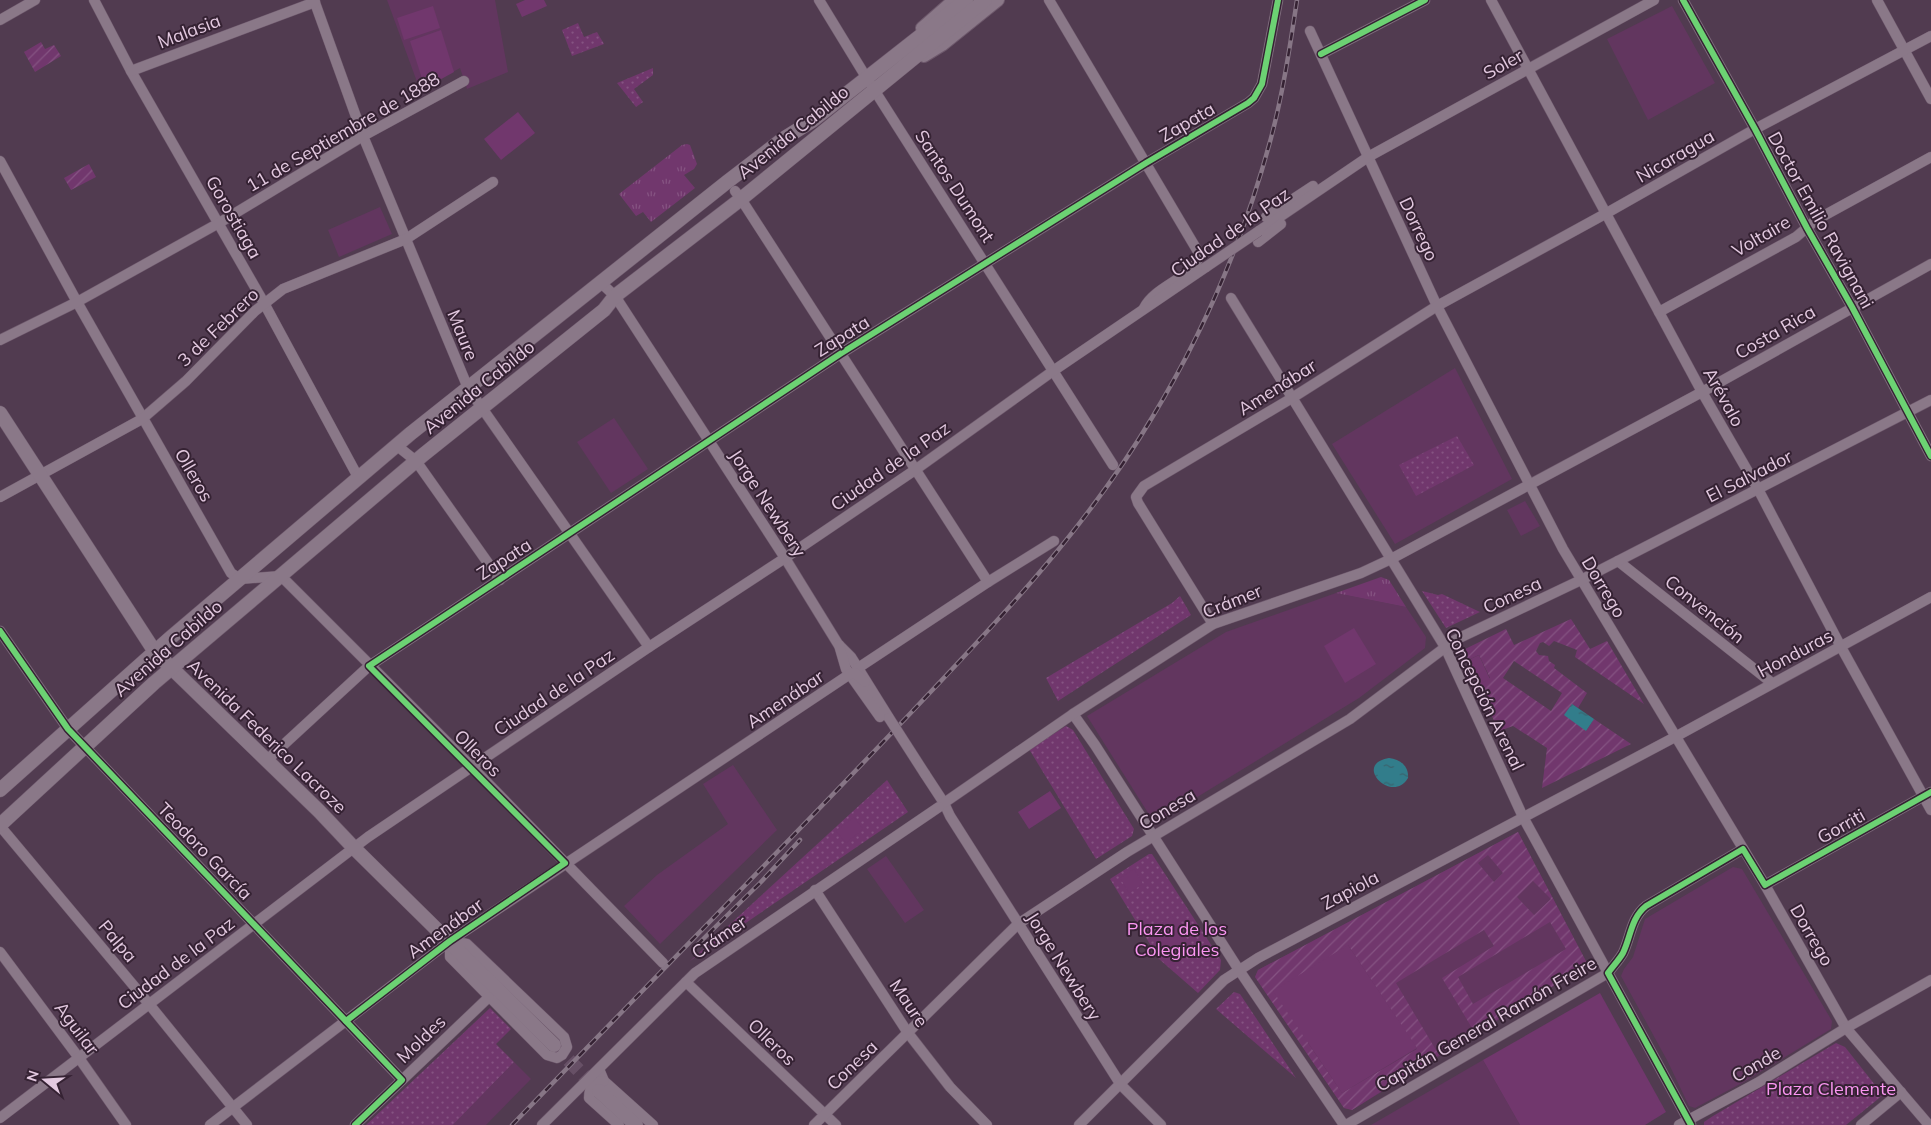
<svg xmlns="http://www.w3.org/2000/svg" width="1931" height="1125" font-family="Mulish,sans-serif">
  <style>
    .built { fill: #62365f }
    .grass { fill: url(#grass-tufts) }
    .park { fill: url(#park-dots) }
    .garden { fill: url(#garden-furrows); fill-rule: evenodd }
    .pitch { fill: #71376d }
    .water { fill: url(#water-ripples) }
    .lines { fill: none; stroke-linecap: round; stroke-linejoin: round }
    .secondary-tunnel { stroke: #675066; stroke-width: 14; stroke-dasharray: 14 7; stroke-linecap: butt }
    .minor-casing { stroke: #6e596c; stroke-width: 11 }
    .tertiary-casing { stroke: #6e596c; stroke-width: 14 }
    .secondary-casing { stroke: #6e596c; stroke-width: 15 }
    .minor { stroke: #8a7888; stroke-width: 10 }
    .tertiary { stroke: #8a7888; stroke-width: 12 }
    .secondary { stroke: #8a7888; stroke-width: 14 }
    .rail-casing { stroke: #877686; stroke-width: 4.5 }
    .rail { stroke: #352233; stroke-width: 2.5; stroke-dasharray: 8; stroke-linecap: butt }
    .minor-bridge-casing { stroke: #6e596c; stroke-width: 11; stroke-linecap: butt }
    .minor-bridge { stroke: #8a7888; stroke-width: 10 }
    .cycleway-casing { stroke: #352233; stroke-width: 9 }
    .cycleway { stroke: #6cd273; stroke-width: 6 }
    .labels { text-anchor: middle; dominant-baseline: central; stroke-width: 4; stroke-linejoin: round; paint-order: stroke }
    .street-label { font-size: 18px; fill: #e3c9e0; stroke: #352233 }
    .park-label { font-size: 18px; fill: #fb96f2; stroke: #352233 }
  </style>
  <defs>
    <pattern id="grass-tufts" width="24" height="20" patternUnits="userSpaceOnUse" patternTransform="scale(1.25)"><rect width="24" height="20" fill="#71376d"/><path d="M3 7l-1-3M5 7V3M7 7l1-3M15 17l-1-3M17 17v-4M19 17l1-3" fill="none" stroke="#855382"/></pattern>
    <pattern id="park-dots" width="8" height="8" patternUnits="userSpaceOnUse" patternTransform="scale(1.25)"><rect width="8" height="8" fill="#71376d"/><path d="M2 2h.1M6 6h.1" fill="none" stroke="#855382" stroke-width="1.8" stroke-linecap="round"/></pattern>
    <pattern id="garden-furrows" width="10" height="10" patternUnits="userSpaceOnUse" patternTransform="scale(1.25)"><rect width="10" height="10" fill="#71376d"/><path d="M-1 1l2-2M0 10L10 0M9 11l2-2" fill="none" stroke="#855382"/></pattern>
    <pattern id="water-ripples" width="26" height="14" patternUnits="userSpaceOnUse" patternTransform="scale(1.25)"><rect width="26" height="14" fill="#327d8b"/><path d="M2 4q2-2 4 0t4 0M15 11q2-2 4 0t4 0" fill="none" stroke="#39636e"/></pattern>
  </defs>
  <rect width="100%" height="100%" fill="#513b50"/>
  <g class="built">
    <polygon points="387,0 495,0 508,72 467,89 460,68 420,90"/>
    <polygon points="1672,6 1715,83 1648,120 1607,39"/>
    <polygon points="380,207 392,234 339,257 328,230"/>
    <polygon points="1455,368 1512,479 1395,544 1332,444"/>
    <polygon points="614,418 648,469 611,493 577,442"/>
    <polygon points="1525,501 1540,526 1521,536 1507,510"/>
    <polygon points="1336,593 1406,607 1426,637 1425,648 1359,698 1163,818 1150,816 1087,716 1226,632"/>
    <polygon points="733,765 777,830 660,944 624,906 657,875 728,824 703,784"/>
    <polygon points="1518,832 1588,965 1352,1110 1344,1108 1255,977 1258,970"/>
    <polygon points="886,856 924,910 905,923 867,869"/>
    <polygon points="1733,867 1742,869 1832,1021 1831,1029 1742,1083 1695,1108 1689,1106 1668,1062 1621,976 1624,969 1633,957 1645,919"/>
    <polygon points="1483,1060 1520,1125 1371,1125"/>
    <polygon points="514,1062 531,1079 486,1125 453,1125"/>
  </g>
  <g class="grass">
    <polygon points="687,144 690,145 697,164 694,169 684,175 695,188 651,222 643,212 636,216 619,194 682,145"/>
    <polygon points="1381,577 1389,580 1406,607 1336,593"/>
  </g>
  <g class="park">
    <polygon points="578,23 584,37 597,32 604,44 572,56 562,30"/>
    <polygon points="653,68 653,75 634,89 643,102 636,107 617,83"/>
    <polygon points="1457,436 1474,465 1416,496 1399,465"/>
    <polygon points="1422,591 1438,595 1442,594 1480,612 1446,628"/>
    <polygon points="1180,596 1191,615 1058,701 1046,678 1172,603"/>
    <polygon points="1066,726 1073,730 1134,829 1132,836 1096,859 1029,749"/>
    <polygon points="887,780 908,812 690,961"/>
    <polygon points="1149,854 1152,854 1221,960 1220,970 1198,993 1159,959 1110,879"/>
    <polygon points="1234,992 1240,994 1296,1078 1216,1009"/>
    <polygon points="490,1008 511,1029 496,1044 514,1062 453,1125 366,1125"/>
    <polygon points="1836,1043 1845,1047 1883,1095 1846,1125 1704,1125 1704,1122 1713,1116"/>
  </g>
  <g class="garden">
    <polygon points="41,42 45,49 54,45 61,56 35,72 24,52"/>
    <polygon points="89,164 96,177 71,190 64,178"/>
    <path d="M1571,619l19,30 17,-8 37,63 -69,-47 2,-7 -23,-9 -5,5 -6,-4 -3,1 -4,8 3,4 9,1 1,5 6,4 -1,3 33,25 -9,15 -6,-4 14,27 8,-12 37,25 -89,44 5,-40 -34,-22 -14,5 -22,-46 13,-7 -11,-23 -13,6 -5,-10 45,-22 8,16zM1514,661l48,32 -11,18 -48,-33z"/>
    <path d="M1518,832l70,133 -113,68 -33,-55 52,-32 -10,-16 -88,53 43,72 -87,55 -8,-2 -89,-131 3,-7zM1488,855l15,18 -9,9 -16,-19zM1533,881l18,18 -17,16 -17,-18zM1550,922l16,27 -93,55 -15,-27zM1348,945l69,104 -75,44 -34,-50z"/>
  </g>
  <g class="pitch">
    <polygon points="525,0 544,0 547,6 522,17 516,4"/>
    <polygon points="433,6 440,28 404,40 397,18"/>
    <polygon points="441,30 454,72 425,88 410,41"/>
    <polygon points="518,112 535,133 501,160 484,139"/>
    <polygon points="1354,628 1376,664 1345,683 1324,646"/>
    <polygon points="1479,655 1490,679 1477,685 1466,661"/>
    <polygon points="1050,791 1061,808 1029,829 1018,812"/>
    <polygon points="854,817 863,829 846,843 836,831"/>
    <polygon points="1134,869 1143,884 1129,893 1120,878"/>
    <polygon points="1172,916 1194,952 1171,966 1149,930"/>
    <polygon points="1348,945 1417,1048 1342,1093 1273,991"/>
    <polygon points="1600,993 1666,1112 1645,1125 1520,1125 1483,1060"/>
  </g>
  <g class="water">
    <polygon points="1572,704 1594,719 1586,731 1564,715"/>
    <path d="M1389,758c11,1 20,8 19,20 -16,27 -56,-14 -19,-20z"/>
  </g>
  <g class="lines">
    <polyline class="secondary-tunnel" points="554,1045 597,1089"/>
    <defs>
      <g id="minor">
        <polyline points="94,0 131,71 264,303 358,477"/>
        <polyline points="314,0 363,136 468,388 649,647"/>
        <polyline points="819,0 866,77 1113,465"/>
        <path d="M1049,0l151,255c-7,23 -44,30 -56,53"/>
        <polyline points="1491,0 1702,392 1758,489 1841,647 1931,810"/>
        <polyline points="1683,0 1755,129 1807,228 1852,307 1931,456"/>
        <polyline points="1877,0 1931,99"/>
        <polyline points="0,20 35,0"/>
        <polyline points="1310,31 1437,306 1563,549 1765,885 1846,1028 1929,1125"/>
        <polyline points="1321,54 1425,0"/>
        <polyline points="131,71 315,2"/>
        <polyline points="0,161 77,302 231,573 240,579 281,576 472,767 663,963"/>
        <polyline points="735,191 741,199 988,582"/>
        <polyline points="1266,217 1313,186"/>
        <polyline points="1259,231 1368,157 1654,0"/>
        <polyline points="1258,242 1281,224"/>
        <polyline points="600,282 615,296 785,558 838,644 851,657 889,718"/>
        <polyline points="1231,298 1445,647 1523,817 1691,1125"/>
        <polyline points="1659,312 1796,237 1816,220 1931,157"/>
        <polyline points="0,340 77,302 219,223 363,136 464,81"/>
        <polyline points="396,445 416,461 500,580"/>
        <polyline points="0,497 142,419 186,381 255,311 283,289 406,239 493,182"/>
        <polyline points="1618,561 1772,683"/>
        <polyline points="1213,624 1138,503 1136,497 1144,486 1292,398 1437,306 1605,214 1755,129 1931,36"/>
        <polyline points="0,631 68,729 402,1080"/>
        <polyline points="839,645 846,669 880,717"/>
        <polyline points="858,668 988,582 1054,541"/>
        <polyline points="1073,714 1095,745 1239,970 1344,1125"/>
        <polyline points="267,760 369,666 840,354 1146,163 1248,103 1254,98 1262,84 1278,0"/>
        <polyline points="925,774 944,803 950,816 1121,1085 1161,1125"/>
        <polyline points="944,803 1073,714 1213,624 1361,573 1391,559 1702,392 1931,264"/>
        <polyline points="0,826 149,1004 247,1125"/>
        <polyline points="1765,885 1931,792"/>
        <polyline points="815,890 908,1033 950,1087 987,1125"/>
        <polygon points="450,941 467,944 564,1037 567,1047 562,1055 557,1058 547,1055 450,957"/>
        <polyline points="0,952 79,1058 126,1125"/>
        <polyline points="686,982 836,1125"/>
        <polyline points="599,1069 604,1081 653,1125"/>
        <path d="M604,1081c-11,0 -15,7 -15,17l30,27"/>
        <polyline points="0,1118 368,837 649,647 785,558 915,470 1053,371 1206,267"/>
        <polyline points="210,1125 450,941 850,674 855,673 865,682"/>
        <polyline points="355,1125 489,997"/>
        <polyline points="542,1125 695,973 939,807"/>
        <polyline points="814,1125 1018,924 1127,852 1350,719 1455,640 1581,580 1931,400"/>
        <polyline points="1079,1125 1224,980 1258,958 1675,737 1931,597"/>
        <path d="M1346,1125l262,-152c5,-7 11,-13 15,-20 8,-17 8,-35 23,-47l97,-57"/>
        <polyline points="1679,1125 1759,1082 1846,1028 1931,980"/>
        <polyline points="1861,1125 1901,1092"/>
      </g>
      <g id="tertiary">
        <polyline points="922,28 954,0"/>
        <polyline points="924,56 942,45 998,0"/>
      </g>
      <g id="secondary">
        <polyline points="0,413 155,652 319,811 354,848 554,1045"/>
        <polyline points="0,790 169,639 410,434 727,182 783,139 812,121 966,0"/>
        <polyline points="0,825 154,683 252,600 423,455 604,310 615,296 741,199 985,0"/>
        <polyline points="599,1091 636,1125"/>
      </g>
    </defs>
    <use href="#minor" class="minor-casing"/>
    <use href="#tertiary" class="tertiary-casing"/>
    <use href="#secondary" class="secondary-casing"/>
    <use href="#minor" class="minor"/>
    <use href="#tertiary" class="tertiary"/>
    <use href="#secondary" class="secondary"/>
    <defs>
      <g id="rail">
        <polyline points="697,945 760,883 800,840"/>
        <path d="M512,1125c124,-128 249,-255 372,-384 97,-102 197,-203 269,-325 52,-86 92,-181 118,-278 12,-45 19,-92 26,-138"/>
      </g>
    </defs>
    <use href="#rail" class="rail-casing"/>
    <use href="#rail" class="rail"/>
    <defs>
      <g id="minor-bridge">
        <polyline points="1206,267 1259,231"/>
        <polyline points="889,718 925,774"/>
      </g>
    </defs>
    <use href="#minor-bridge" class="minor-bridge-casing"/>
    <use href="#minor-bridge" class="minor-bridge"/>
    <defs>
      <g id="cycleway">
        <polyline points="1683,0 1755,129 1807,228 1852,307 1931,456"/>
        <polyline points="1321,54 1425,0"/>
        <polyline points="0,631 68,729 402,1080 355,1125"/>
        <polyline points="346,1021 450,941 565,863 369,666 840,354 1146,163 1248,103 1254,98 1262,84 1278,0"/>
        <path d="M1691,1125l-83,-152c5,-7 11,-13 15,-20 8,-17 8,-35 23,-47l97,-57 22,36 166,-93"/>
      </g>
    </defs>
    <use href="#cycleway" class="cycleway-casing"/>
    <use href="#cycleway" class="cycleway"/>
  </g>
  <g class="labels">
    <g class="street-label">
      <text transform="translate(189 31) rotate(-21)">Malasia</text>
      <text transform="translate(1503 64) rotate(-29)">Soler</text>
      <text transform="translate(1187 122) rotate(-30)">Zapata</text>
      <text transform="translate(343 132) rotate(-30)">11 de Septiembre de 1888</text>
      <text transform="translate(793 132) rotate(-39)">Avenida Cabildo</text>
      <text transform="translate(1675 156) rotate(-30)">Nicaragua</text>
      <text transform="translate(955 186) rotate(57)">Santos Dumont</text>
      <text transform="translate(234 217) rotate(60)">Gorostiaga</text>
      <text transform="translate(1821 220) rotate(61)">Doctor Emilio Ravignani</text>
      <text transform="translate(1419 229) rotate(65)">Dorrego</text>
      <text transform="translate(1230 232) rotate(-35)">Ciudad de la Paz</text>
      <text transform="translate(1761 236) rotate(-30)">Voltaire</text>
      <text transform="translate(218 327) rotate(-44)">3 de Febrero</text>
      <text transform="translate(1775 332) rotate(-30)">Costa Rica</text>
      <text transform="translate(463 335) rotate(68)">Maure</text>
      <text transform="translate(842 336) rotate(-32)">Zapata</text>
      <text transform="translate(479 387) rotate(-39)">Avenida Cabildo</text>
      <text transform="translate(1277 387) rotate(-32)">Amenábar</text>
      <text transform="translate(1724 397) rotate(61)">Arévalo</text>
      <text transform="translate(890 466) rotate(-35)">Ciudad de la Paz</text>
      <text transform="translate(194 475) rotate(60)">Olleros</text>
      <text transform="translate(1749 476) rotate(-27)">El Salvador</text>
      <text transform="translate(768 503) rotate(57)">Jorge Newbery</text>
      <text transform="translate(504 559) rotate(-33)">Zapata</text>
      <text transform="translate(1604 587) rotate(59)">Dorrego</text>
      <text transform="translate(1512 595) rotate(-25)">Conesa</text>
      <text transform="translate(1232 601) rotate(-22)">Crámer</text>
      <text transform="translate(1705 609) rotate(39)">Convención</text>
      <text transform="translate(168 648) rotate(-41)">Avenida Cabildo</text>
      <text transform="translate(1795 653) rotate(-28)">Honduras</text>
      <text transform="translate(554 692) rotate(-34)">Ciudad de la Paz</text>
      <text transform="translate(785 699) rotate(-34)">Amenábar</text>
      <text transform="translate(1485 699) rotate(64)">Concepción Arenal</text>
      <text transform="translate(267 736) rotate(44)">Avenida Federico Lacroze</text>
      <text transform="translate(478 753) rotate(45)">Olleros</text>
      <text transform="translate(1167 809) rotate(-31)">Conesa</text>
      <text transform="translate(1841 826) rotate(-29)">Gorriti</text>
      <text transform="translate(205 851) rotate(46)">Teodoro García</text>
      <text transform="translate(1350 890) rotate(-28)">Zapiola</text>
      <text transform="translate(445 928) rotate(-36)">Amenábar</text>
      <text transform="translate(1812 935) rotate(60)">Dorrego</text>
      <text transform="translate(719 937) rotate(-34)">Crámer</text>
      <text transform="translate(118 941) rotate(50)">Palpa</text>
      <text transform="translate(176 963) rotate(-37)">Ciudad de la Paz</text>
      <text transform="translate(1064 966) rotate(58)">Jorge Newbery</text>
      <text transform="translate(909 1003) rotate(56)">Maure</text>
      <text transform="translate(1486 1024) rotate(-30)">Capitán General Ramón Freire</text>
      <text transform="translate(77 1028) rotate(53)">Aguilar</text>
      <text transform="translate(421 1039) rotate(-44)">Moldes</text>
      <text transform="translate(772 1042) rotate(44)">Olleros</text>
      <text transform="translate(1756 1064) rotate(-30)">Conde</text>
      <text transform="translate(852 1065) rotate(-44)">Conesa</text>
    </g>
    <g class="park-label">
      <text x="1177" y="928">Plaza de los<tspan x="1177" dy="21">Colegiales</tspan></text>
      <text x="1831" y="1088">Plaza Clemente</text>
    </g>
  </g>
  <g transform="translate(45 1080) rotate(288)" stroke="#352233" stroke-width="4" paint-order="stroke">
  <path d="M0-4L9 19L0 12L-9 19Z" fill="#e3c9e0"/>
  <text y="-8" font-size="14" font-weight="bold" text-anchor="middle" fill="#e3c9e0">N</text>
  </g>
</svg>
